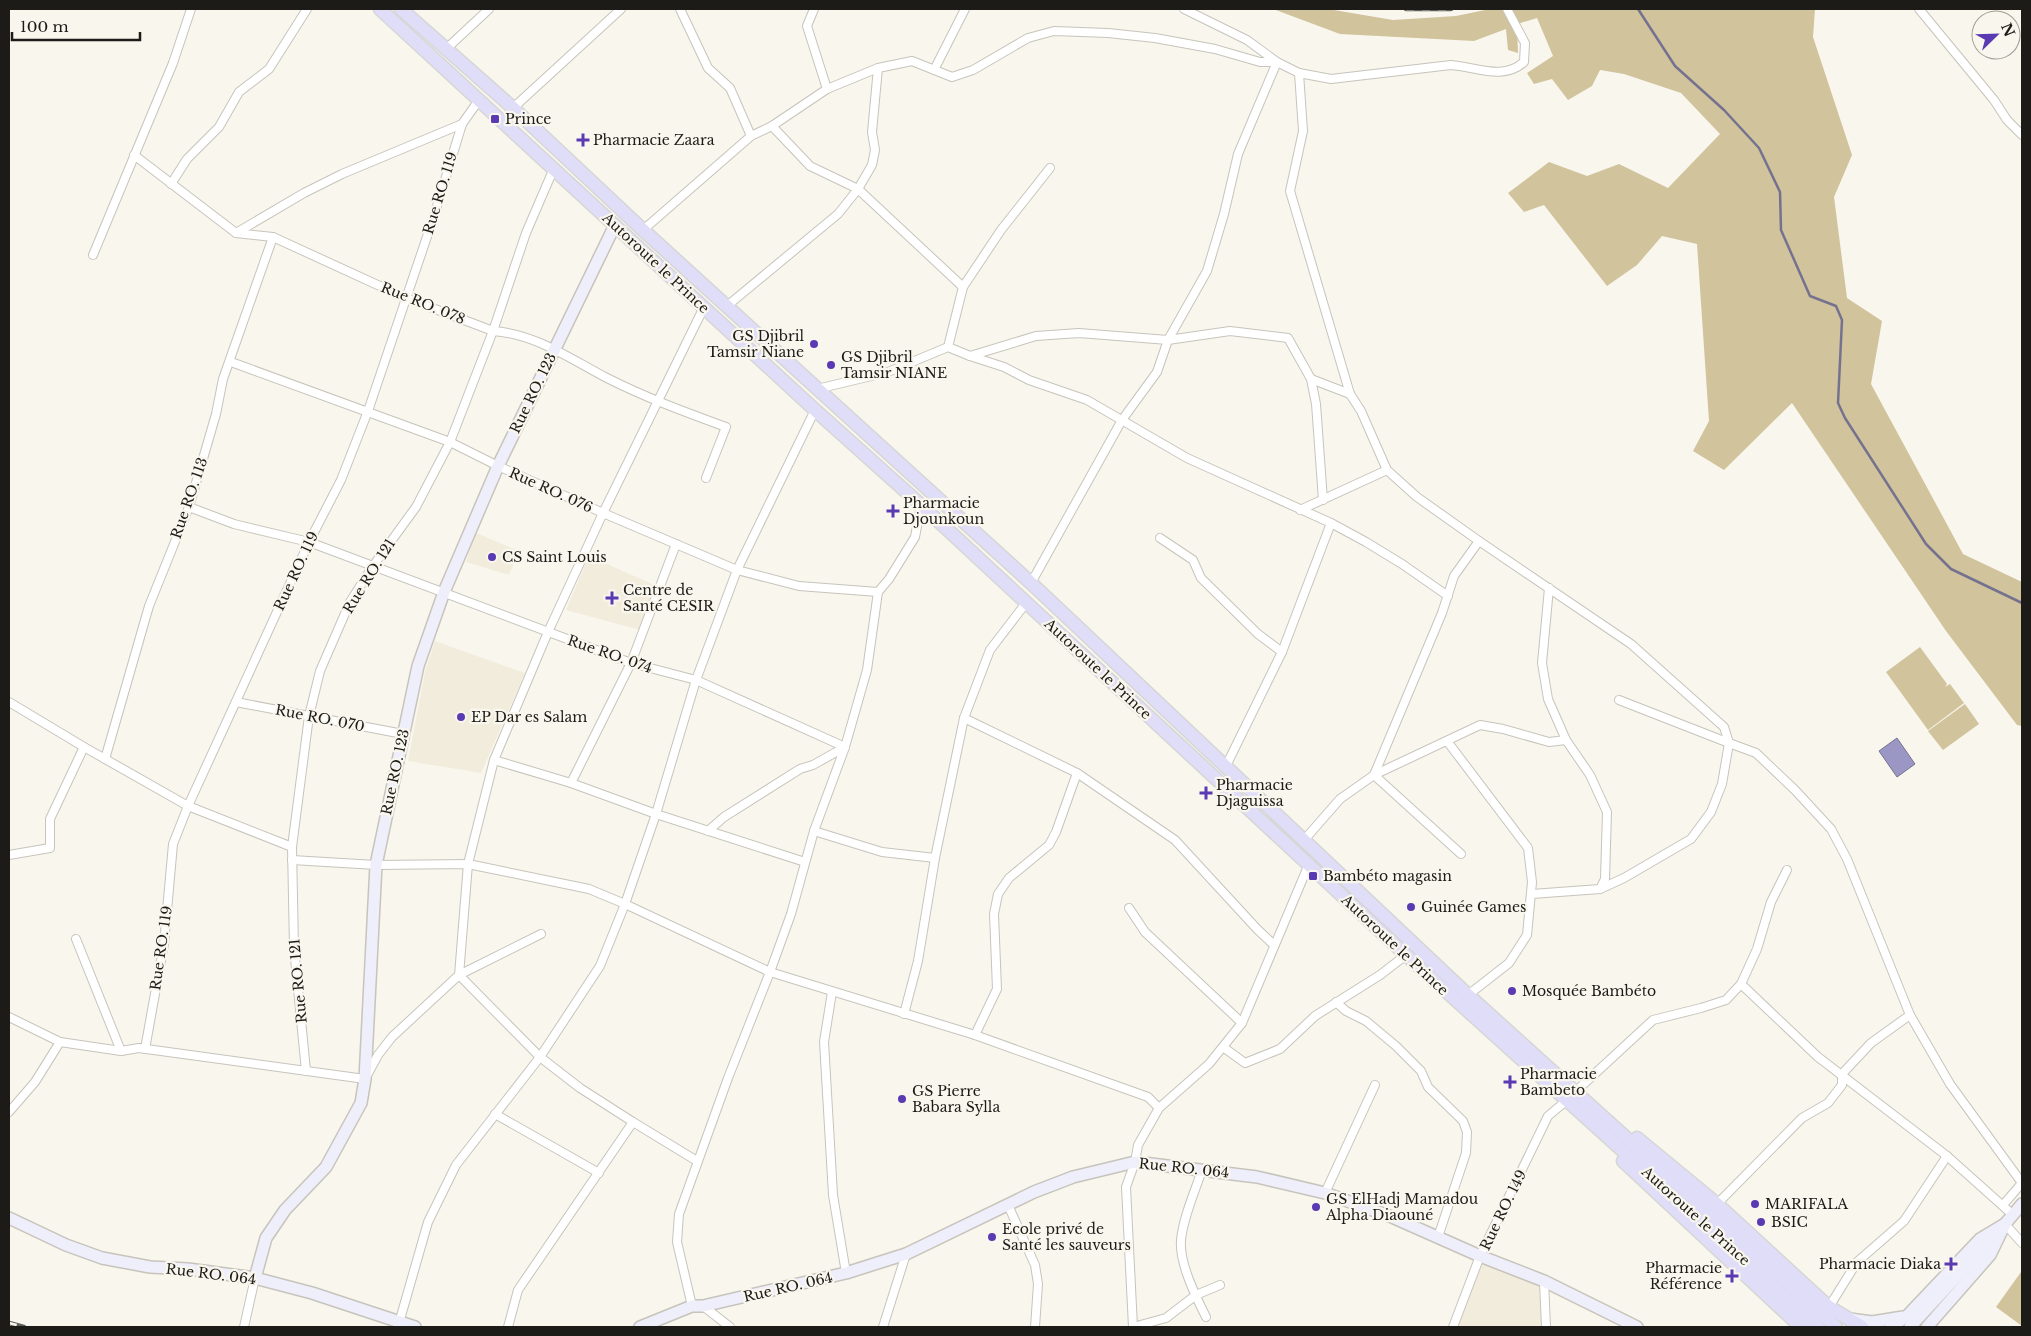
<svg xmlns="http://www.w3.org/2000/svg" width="2031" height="1336" font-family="'Libre Baskerville',serif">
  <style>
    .built { fill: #f2ecdc }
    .green { fill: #d1c39c }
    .water { fill: #9b97c4; stroke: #757290 }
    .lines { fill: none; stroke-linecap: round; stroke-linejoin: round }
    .stream { stroke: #757290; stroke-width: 2.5 }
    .street-casing { stroke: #c7c4bc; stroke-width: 10 }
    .secondary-casing { stroke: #c7c4bc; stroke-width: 14 }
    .primary-casing { stroke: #d6d6d5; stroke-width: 15 }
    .street { stroke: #fff; stroke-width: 8 }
    .secondary { stroke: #efeefb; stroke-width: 11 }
    .primary { stroke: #e0ddf8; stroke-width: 12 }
    .rail-casing { stroke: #605f5a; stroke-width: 4.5 }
    .rail { stroke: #f9f6ed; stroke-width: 2.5; stroke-dasharray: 8; stroke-linecap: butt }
    .poi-dot { fill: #593ab2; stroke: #f9f6ed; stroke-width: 2 }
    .labels { text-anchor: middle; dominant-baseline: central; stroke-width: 4.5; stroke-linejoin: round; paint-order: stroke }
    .poi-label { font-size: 14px; fill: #1c1b18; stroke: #f9f6ed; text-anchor: start }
    .street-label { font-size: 14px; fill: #1c1b18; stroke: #f9f6ed }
  </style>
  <rect width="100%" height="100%" fill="#f9f6ed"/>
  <g class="built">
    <polygon points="476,533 519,551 509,575 466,562"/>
    <polygon points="591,557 657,586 640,630 566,610 588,558"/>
    <polygon points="435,641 525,673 481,773 408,761 425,672"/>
    <polygon points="1482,1259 1543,1284 1544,1327 1456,1327"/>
  </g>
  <g class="green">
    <polygon points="1273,9 1328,9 1393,20 1456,16 1490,9 1815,9 1813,37 1852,155 1834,197 1847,298 1882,321 1871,384 1963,554 2022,582 2022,726 2017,725 1946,631 1792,403 1724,470 1693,451 1709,421 1697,244 1662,236 1637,265 1607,286 1544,205 1524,212 1508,193 1549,162 1587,176 1619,164 1668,188 1720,134 1681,93 1624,74 1600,70 1592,86 1568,100 1552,79 1534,84 1527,73 1553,56 1537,18 1517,24 1518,53 1508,50 1506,29 1474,41 1340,34"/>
    <polygon points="1920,647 1947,684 1945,687 1950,684 1964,703 1928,730 1886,672"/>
    <polygon points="1965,704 1979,724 1943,750 1928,731"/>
    <polygon points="2021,1272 2022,1273 2022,1326 1996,1307"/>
  </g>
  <polygon class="water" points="1897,738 1915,764 1897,777 1879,751"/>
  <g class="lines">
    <polyline class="stream" points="1638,9 1675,66 1724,110 1759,148 1780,192 1781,230 1810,296 1836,306 1842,320 1838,403 1845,418 1926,544 1951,569 2022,603"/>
    <defs>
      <g id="street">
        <polyline points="680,9 708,68 730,88 751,136"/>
        <polyline points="814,9 807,26 827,89"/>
        <path d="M1184,9l63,31 30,22 22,11 32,6 120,-14c26,2 52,16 73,-3l1,-19 -18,-34"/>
        <polyline points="1919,9 1994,100 2007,120 2022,135"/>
        <polyline points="445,50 489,9"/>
        <polyline points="934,70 965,9"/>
        <polyline points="1299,73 1303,131 1290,191 1350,394"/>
        <polyline points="513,108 621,9"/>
        <polyline points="772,126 810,166 858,189 872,165 875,150 872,132 878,68"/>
        <path d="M134,155l102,78 37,4 133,61 87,33c42,3 76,27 112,46 39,20 80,35 121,50l-20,51"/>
        <polyline points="171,184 187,159 219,127 239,92 269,69 307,9"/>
        <polyline points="643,230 751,136 772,126 827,89 878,68 912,61 952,77 973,70 1028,38 1054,31 1108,33 1155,38 1215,49 1260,62 1277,62 1238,154 1224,214 1207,271 1168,340 1157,372 1122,420 1031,583"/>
        <polyline points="236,233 304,193 342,174 462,124"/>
        <polyline points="93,255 173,63 191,9"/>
        <polyline points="727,306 838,214 858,189 963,287"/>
        <polyline points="948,347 963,287 1001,230 1050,168"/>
        <polyline points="970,356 1004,367 1029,380 1087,400 1187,458 1331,523 1366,542 1402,564 1448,596"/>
        <polyline points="231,362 450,442 498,466 603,513 737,570 799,586 878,592"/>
        <polyline points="1311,379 1350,394 1361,411 1387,470 1417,497 1479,541 1631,644 1724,727 1729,743 1756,753 1795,790 1831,829 1847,859 1910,1015 1950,1084 2022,1183 2003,1205"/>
        <polyline points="817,389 888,372 948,347 970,356 1036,336 1079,333 1168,340 1230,331 1288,338 1311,379 1316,404 1323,500"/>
        <polyline points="189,507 234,524 309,542 631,663 696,680 845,747"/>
        <polyline points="1300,510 1387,470"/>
        <polyline points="1160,538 1193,560 1201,578 1258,634 1282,652"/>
        <polyline points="9,702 84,747 188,806 292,847"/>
        <polyline points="236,702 403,734"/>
        <polyline points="964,718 1077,773 1175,840 1257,929 1274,945"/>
        <polyline points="1566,740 1590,775 1607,812 1605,879 1600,889"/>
        <polyline points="1447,741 1528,848 1532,882 1527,935 1509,963 1468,995"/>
        <polyline points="105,759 149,606 189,507 216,414 223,379 273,237"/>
        <polyline points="494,760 571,783 656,814 805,862"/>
        <polyline points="1226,766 1282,652 1331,523"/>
        <polyline points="571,783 631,663 676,544"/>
        <polyline points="708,831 724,817 800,769 813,765 845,747"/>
        <polyline points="814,831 882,852 935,858"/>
        <polyline points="1305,839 1340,799 1374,775 1480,725 1503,729 1549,742 1566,740 1548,699 1542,663 1549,588"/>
        <polyline points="1461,854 1374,775 1442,613 1454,576 1479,541"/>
        <polyline points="9,855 50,848 50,819 84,747"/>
        <polyline points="292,860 376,865 468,864 589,889 625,904 770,972 975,1035 1148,1097 1159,1108"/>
        <polyline points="1532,894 1600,889 1624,878 1691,839 1711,812 1722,784 1729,743 1619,700"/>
        <polyline points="1129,908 1145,932 1242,1023"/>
        <polyline points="76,939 121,1051"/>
        <polyline points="1741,984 1818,1057 1947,1156 2013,1215"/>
        <polyline points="832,992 824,1042 833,1195 846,1273"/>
        <polyline points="1336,1002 1346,1011 1366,1021 1396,1046 1421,1071 1428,1087 1463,1121 1467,1132 1466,1153 1438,1237"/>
        <polyline points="904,1014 918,961 935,858 964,718 990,650 1026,603"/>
        <polyline points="9,1017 60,1042 121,1051 139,1048 365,1079 378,1055 392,1037 459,975 541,934"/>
        <polyline points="975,1035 997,989 994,914 998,894 1009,878 1049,845 1056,832 1077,773"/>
        <polyline points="1223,1047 1245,1063 1280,1049 1315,1016 1380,975 1406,955"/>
        <polyline points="145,1049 164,944 173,844 188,806 309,542 341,480 368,411 435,213 462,124 479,100"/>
        <polyline points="306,1071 294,948 292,847 309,716 320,671 350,602 373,566 416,507 450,442 493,331 526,233 554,168"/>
        <polyline points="1575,1092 1653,1020 1701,1008 1726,1000 1741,984 1757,949 1771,902 1787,870"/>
        <polyline points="9,1112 35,1082 60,1042"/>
        <polyline points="495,1114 599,1173"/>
        <polyline points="633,1122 580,1088 540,1057 459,975 468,864 494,760 548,632 603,513 704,307"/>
        <path d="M1202,1170c-7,21 -19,48 -21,70 -2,23 15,57 25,77"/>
        <polyline points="1325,1193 1375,1085"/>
        <polyline points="1717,1204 1802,1118 1828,1103 1842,1085 1842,1074 1871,1043 1910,1015"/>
        <polyline points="1008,1205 1035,1265 1038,1284 1035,1327"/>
        <polyline points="2005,1224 2022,1243"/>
        <polyline points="1544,1281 1546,1327"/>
        <polyline points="692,1306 677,1242 679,1214 728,1078 770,972 791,914 814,831 845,747 867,670 878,592 889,579 915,537 921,505"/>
        <polyline points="703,1306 730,1327"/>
        <polyline points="1829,1307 1857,1262 1904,1221 1947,1156"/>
        <polyline points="399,1323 428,1222 456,1165 540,1057 600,966 625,904 656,814 696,680 737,570 815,410"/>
        <polyline points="244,1327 255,1278"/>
        <polyline points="508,1327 518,1290 633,1122 697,1161"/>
        <polyline points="883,1327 906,1254"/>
        <polyline points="1133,1327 1126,1187 1135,1162 1138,1145 1159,1108 1209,1064 1242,1023 1309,864"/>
        <polyline points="1133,1327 1166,1318 1196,1295 1220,1285"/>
        <polyline points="1453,1327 1480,1256 1548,1116 1566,1101"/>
      </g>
      <g id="secondary">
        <polyline points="9,1218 66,1245 102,1258 150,1267 188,1269 255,1278 312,1293 415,1327"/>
        <polyline points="255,1278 266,1238 285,1210 326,1167 361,1103 365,1079 376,865 418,666 444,592 498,466 615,225"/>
        <polyline points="1850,1319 1872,1322 1903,1317"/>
        <polyline points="640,1327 692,1306 703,1306 846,1273 906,1254 1034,1192 1073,1177 1135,1162 1257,1177 1325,1193 1392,1217 1480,1256 1544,1281 1637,1327"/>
        <polyline points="1891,1327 1907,1316 1980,1239 2005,1224"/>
        <polyline points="1910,1327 1997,1233"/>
        <polyline points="1927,1327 1990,1255 2005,1224 2022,1204"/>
      </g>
      <g id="primary">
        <polyline points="380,9 815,410 921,505 1406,955 1818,1327"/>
        <polyline points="401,9 513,108 643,230 1031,583 1468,995 1836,1327"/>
        <polyline points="1637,1138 1717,1204 1829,1307 1862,1327"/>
        <polyline points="1623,1161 1801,1327"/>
      </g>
    </defs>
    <use href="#street" class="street-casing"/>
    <use href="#secondary" class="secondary-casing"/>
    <use href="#primary" class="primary-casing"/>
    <use href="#street" class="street"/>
    <use href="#secondary" class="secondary"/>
    <use href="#primary" class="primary"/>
    <defs>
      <g id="rail">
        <polyline points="1406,9 1451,9"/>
        <polyline points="9,1323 24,1327"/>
      </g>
    </defs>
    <use href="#rail" class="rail-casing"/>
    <use href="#rail" class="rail"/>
  </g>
  <g class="poi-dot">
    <rect x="490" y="114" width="10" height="10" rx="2.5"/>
    <path d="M580.5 132.5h5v5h5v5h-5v5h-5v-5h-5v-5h5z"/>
    <circle cx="814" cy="344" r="5"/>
    <circle cx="831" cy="365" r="5"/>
    <path d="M890.5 503.5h5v5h5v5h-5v5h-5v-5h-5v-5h5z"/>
    <circle cx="492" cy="557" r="5"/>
    <path d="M609.5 590.5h5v5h5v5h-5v5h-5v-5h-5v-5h5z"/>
    <circle cx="461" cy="717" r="5"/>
    <path d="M1203.5 785.5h5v5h5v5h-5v5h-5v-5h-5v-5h5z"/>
    <rect x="1308" y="871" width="10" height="10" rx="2.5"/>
    <circle cx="1411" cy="907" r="5"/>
    <circle cx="1512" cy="991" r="5"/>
    <path d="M1507.5 1074.5h5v5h5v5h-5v5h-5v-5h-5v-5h5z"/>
    <circle cx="902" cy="1099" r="5"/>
    <circle cx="1755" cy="1204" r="5"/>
    <circle cx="1316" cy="1207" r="5"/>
    <circle cx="1761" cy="1222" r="5"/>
    <circle cx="992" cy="1237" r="5"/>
    <path d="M1948.5 1256.5h5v5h5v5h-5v5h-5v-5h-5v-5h5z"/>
    <path d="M1729.5 1268.5h5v5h5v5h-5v5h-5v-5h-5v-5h5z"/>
  </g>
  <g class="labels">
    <g class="poi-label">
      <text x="505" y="119">Prince</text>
      <text x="593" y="140">Pharmacie Zaara</text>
      <text x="804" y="336" text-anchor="end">GS Djibril<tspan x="804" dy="16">Tamsir Niane</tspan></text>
      <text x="841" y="357">GS Djibril<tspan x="841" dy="16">Tamsir NIANE</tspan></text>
      <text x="903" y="503">Pharmacie<tspan x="903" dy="16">Djounkoun</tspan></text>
      <text x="502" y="557">CS Saint Louis</text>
      <text x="623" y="590">Centre de<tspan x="623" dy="16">Santé CESIR</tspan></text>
      <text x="471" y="717">EP Dar es Salam</text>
      <text x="1216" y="785">Pharmacie<tspan x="1216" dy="16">Djaguissa</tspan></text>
      <text x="1323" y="876">Bambéto magasin</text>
      <text x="1421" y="907">Guinée Games</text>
      <text x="1522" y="991">Mosquée Bambéto</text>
      <text x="1520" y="1074">Pharmacie<tspan x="1520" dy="16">Bambeto</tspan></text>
      <text x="912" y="1091">GS Pierre<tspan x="912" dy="16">Babara Sylla</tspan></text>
      <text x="1326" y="1199">GS ElHadj Mamadou<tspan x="1326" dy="16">Alpha Diaouné</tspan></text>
      <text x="1765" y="1204">MARIFALA</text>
      <text x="1771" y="1222">BSIC</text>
      <text x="1002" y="1229">Ecole privé de<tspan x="1002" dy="16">Santé les sauveurs</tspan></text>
      <text x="1941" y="1264" text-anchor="end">Pharmacie Diaka</text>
      <text x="1722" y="1268" text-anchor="end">Pharmacie<tspan x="1722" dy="16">Référence</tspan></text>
    </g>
    <g class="street-label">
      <text transform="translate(440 193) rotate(-73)">Rue RO. 119</text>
      <text transform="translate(656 263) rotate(43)">Autoroute le Prince</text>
      <text transform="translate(423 303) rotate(22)">Rue RO. 078</text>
      <text transform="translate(533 393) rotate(-64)">Rue RO. 123</text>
      <text transform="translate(551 490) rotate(24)">Rue RO. 076</text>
      <text transform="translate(189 498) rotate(-71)">Rue RO. 113</text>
      <text transform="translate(296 571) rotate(-65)">Rue RO. 119</text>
      <text transform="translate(369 576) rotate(-58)">Rue RO. 121</text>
      <text transform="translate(610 654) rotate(19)">Rue RO. 074</text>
      <text transform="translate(1098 669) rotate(43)">Autoroute le Prince</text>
      <text transform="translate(320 718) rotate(11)">Rue RO. 070</text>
      <text transform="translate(395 772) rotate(-78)">Rue RO. 123</text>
      <text transform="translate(1395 945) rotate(43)">Autoroute le Prince</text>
      <text transform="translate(161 948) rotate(-82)">Rue RO. 119</text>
      <text transform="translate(298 981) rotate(-95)">Rue RO. 121</text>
      <text transform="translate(1184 1168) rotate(6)">Rue RO. 064</text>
      <text transform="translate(1503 1210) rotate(-64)">Rue RO. 149</text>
      <text transform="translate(1696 1216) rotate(42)">Autoroute le Prince</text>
      <text transform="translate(211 1274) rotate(7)">Rue RO. 064</text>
      <text transform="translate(788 1287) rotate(-13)">Rue RO. 064</text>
    </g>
  </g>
  <rect width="2031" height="1336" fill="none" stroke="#1c1b18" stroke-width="20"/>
  <g transform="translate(1996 35) rotate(67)"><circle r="24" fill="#f9f6ed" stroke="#a19e98"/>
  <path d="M0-4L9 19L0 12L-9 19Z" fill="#593ab2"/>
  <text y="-8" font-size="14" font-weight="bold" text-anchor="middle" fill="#1c1b18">N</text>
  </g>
  <path d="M12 32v8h128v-8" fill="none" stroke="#1c1b18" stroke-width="2.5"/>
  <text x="20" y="32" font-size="15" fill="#1c1b18" stroke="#f9f6ed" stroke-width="4" paint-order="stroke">100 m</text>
</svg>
